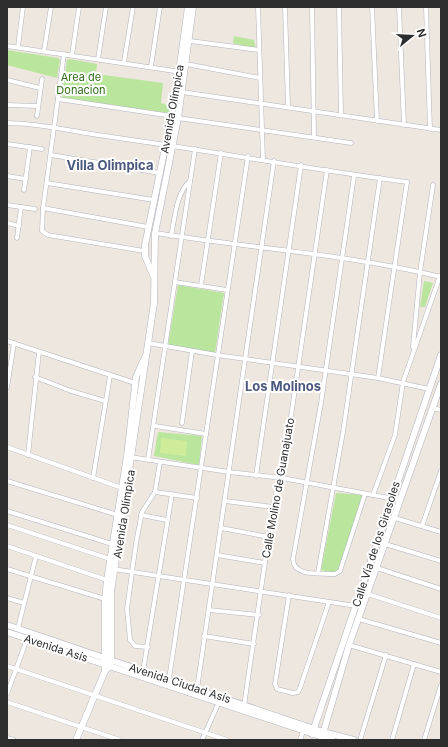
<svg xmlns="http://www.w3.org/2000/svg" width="448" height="747" font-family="Inter,sans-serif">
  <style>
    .green { fill: #bae59d }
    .pitch { fill: #ceec99 }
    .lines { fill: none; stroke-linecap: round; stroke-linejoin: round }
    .street-casing { stroke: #b0b3bd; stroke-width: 5 }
    .secondary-casing { stroke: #b0b3bd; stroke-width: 7 }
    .street { stroke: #fff; stroke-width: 4 }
    .secondary { stroke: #fff; stroke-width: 6 }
    .labels { text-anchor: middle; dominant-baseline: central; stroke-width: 4; stroke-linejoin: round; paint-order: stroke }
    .park-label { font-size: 11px; fill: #316d1b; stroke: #fff }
    .street-label { font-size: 11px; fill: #2d2d2d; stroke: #fff }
    .quarter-label { font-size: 13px; font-weight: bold; fill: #4c597f; stroke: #fff }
  </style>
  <rect width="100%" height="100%" fill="#eee7e0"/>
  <g class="green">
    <polygon points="234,36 254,40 256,49 233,43"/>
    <polygon points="7,50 58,58 60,60 57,78 7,65"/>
    <polygon points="69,59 97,64 96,74 163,83 161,103 171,106 169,113 63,98 62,95 67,60"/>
    <polygon points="424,281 433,283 425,307 420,307"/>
    <polygon points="178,285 224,293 215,353 168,346"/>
    <polygon points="158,432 202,436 199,465 154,456"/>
    <polygon points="336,493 363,495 337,573 321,570"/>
  </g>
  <polygon class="pitch" points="161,438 187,441 186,456 160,453"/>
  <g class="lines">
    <defs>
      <g id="street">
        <polyline points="258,7 263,159"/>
        <polyline points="285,7 288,107"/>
        <polyline points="312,7 314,137"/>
        <polyline points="339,7 341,115"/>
        <polyline points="372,7 377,121"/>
        <polyline points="399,7 404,125"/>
        <polyline points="426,7 430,129"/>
        <polyline points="190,41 259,50"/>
        <polyline points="7,46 181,72"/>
        <polyline points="18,47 23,7"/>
        <polyline points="44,51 51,7"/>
        <polyline points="64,54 43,208 42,231 48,235 144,251"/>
        <polyline points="72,55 79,7"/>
        <polyline points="98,59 106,7"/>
        <polyline points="124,62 133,7"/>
        <polyline points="186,64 260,78"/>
        <polyline points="151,66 160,7"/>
        <polyline points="7,80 40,88"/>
        <polyline points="182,92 441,130"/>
        <polyline points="58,99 172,116"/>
        <polyline points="7,105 38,106"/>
        <polyline points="37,116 42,79"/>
        <polyline points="178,118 351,143"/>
        <path d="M7,123c35,0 71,10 105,14 99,14 196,32 295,45l-29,196"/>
        <polyline points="7,144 42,149"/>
        <polyline points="51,155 160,173"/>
        <polyline points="7,176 26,179"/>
        <path d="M354,176l-33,227 -28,156c0,17 25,14 38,15h4l5,-3 25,-77"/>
        <polyline points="47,183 154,200"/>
        <polyline points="24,190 30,147"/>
        <polyline points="7,205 35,209"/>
        <polyline points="43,208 148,227"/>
        <polyline points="7,223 19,226"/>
        <path d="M155,233c95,15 192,21 286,44"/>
        <path d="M171,236c4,-18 5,-43 19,-55"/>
        <polyline points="17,238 21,207"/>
        <polyline points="175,282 227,290"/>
        <polyline points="201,285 221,153"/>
        <polyline points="7,341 135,383"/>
        <polyline points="148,343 217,355 378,378 429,389"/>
        <polyline points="413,347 420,272 433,185"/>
        <polyline points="35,377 71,391 105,401"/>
        <polyline points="7,388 14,343"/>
        <polyline points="433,408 441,410"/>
        <polyline points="182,423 192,351"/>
        <polyline points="155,426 206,434"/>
        <polyline points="7,447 122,488"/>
        <polyline points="28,455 39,352"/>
        <polyline points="130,457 229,472 282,478 400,500"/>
        <polyline points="148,460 195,149"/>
        <polyline points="256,476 301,165"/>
        <polyline points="93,478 110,376"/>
        <polyline points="7,481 118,515"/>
        <polyline points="155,492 197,498"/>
        <polyline points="373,495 395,435 403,382 440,276"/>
        <polyline points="225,501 273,507"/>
        <polyline points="7,511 112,544"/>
        <polyline points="141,515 167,520"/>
        <polyline points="395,518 441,532"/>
        <polyline points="7,525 110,559"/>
        <polyline points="422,526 441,471"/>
        <polyline points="221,528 269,537"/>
        <polyline points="385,544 441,561"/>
        <polyline points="7,546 107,580"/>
        <polyline points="217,555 265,563"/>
        <polyline points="377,568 441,589"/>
        <polyline points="7,569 105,599"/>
        <polyline points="113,569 363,607"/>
        <polyline points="318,573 343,432 380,178"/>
        <polyline points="368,594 441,618"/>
        <polyline points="289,595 275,684 277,689 293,693 298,692 300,688 329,602"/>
        <polyline points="7,598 24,603"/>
        <polyline points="209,610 259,615"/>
        <polyline points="359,619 441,643"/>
        <polyline points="18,628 36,556"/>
        <polyline points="204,636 254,644"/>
        <polyline points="349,645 441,672"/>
        <polyline points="148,647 135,646 130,640 127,609 136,543 142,512 155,492 160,462"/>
        <polyline points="7,666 227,740"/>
        <polyline points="143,671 172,494"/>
        <polyline points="169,679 248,156"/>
        <polyline points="197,689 274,161"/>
        <polyline points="7,694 27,639"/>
        <polyline points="7,702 120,740"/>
        <polyline points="244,706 273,507 278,484 282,478 327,170"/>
        <polyline points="7,738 14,740"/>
        <polyline points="202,740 219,702"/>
        <polyline points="300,740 303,731"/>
        <polyline points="360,740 386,655"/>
        <polyline points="392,740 414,664"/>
        <polyline points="424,740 441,685"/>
      </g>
      <g id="secondary">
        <polyline points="153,275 145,256 145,245 176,94 188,7"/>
        <polyline points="7,625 323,732 354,740"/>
        <polyline points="7,632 332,740"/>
        <polyline points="105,671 110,666 111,660 111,592 154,303 155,233 178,118 193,7"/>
        <polyline points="312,734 441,355"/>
        <polyline points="322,737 349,645 441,384"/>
        <polyline points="76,740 105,671 105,599 107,580 127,456 136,377 145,357"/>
      </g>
    </defs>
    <use href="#street" class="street-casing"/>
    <use href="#secondary" class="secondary-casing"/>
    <use href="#street" class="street"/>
    <use href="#secondary" class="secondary"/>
  </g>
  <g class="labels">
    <g class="park-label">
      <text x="81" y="77">Area de<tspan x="81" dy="13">Donacion</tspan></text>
    </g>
    <g class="street-label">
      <text transform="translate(172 109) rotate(-80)">Avenida Olímpica</text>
      <text transform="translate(278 488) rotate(-80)">Calle Molino de Guanajuato</text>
      <text transform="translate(124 514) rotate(-81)">Avenida Olímpica</text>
      <text transform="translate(376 544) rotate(-72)">Calle Vía de los Girasoles</text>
      <text transform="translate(56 648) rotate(18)">Avenida Asís</text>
      <text transform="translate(180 683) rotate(18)">Avenida Ciudad Asís</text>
    </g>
    <g class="quarter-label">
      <text x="110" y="165">Villa Olimpica</text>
      <text x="283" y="386">Los Molinos</text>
    </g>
  </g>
  <rect width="448" height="747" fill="none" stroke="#2d2d2d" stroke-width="16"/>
  <g transform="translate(412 36) rotate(72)" stroke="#ffffff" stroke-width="3" paint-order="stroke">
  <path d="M0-3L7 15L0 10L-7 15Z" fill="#2d2d2d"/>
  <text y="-6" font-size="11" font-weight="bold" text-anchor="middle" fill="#2d2d2d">N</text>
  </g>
</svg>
